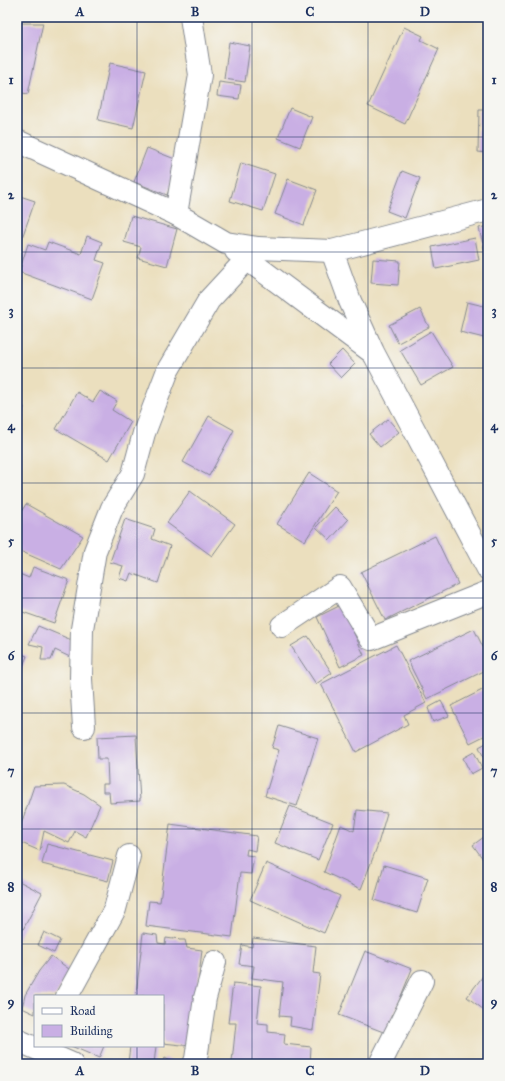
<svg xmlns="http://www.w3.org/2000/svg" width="505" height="1081" font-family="'IM FELL Great Primer',serif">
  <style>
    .building { fill: #c9afe4 }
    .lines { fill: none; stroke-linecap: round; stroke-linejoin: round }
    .minor-casing { stroke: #83878e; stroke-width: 24 }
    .minor { stroke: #fff; stroke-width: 22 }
    .grid { fill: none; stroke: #1b2f5e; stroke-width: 1; stroke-opacity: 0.55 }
    .neatline { fill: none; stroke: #1b2f5e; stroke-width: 1.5 }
    .grid-label { font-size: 13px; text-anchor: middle; font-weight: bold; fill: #1b2f5e }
  </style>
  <rect width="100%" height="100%" fill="#f6f6f2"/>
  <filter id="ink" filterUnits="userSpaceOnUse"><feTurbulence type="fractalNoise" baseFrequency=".025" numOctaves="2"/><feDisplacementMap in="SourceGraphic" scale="8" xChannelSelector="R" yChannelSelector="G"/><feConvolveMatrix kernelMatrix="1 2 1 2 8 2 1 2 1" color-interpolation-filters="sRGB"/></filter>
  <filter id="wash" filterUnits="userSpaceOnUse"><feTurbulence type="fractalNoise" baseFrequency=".012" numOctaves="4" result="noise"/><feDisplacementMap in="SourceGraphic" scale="16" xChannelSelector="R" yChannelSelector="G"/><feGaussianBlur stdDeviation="0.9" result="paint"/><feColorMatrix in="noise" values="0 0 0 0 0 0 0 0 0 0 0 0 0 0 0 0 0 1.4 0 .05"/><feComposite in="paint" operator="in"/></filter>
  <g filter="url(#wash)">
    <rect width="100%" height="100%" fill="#ebdfbe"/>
    <g id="blocks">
      <g class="building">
        <polygon points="17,23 43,23 28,94 17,92"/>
        <polygon points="404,27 423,36 421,40 439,49 405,124 368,106"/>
        <polygon points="229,42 250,46 245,82 224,79"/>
        <polygon points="110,63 146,71 133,128 98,120"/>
        <polygon points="219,82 241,85 239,99 217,96"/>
        <polygon points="290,108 312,117 300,147 278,138"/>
        <polygon points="479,110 488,110 488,153 478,152"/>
        <polygon points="147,148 180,161 167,195 134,182"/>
        <polygon points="241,163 275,174 263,211 230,201"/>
        <polygon points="402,171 420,178 405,218 387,211"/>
        <polygon points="288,179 317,190 304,225 275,214"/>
        <polygon points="17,195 35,201 17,252"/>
        <polygon points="131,216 177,229 167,266 138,258 141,247 124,242"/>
        <polygon points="488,226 488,256 486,257 479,228"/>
        <polygon points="87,236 102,242 96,260 105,263 92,299 19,272 28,244 45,250 48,242 81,254"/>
        <polygon points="475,238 479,260 436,269 432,247"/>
        <polygon points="373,259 400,261 398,285 371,283"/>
        <polygon points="467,302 488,307 488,339 460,332"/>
        <polygon points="420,309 429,327 398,343 389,325"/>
        <polygon points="431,331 453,367 421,385 400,350"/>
        <polygon points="342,350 355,364 341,378 328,364"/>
        <polygon points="100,391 117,401 112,410 131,422 109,460 56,429 77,392 93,402"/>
        <polygon points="17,406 24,407 18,438 17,437"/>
        <polygon points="209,416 234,430 209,476 183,462"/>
        <polygon points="388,419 399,432 380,447 369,434"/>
        <polygon points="309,473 337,491 305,541 277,524"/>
        <polygon points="190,491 235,524 212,556 167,523"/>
        <polygon points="26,504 83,536 61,569 20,551 17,559 17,518"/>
        <polygon points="335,507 348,520 330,540 316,527"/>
        <polygon points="125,519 155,529 152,539 170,546 158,583 131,573 128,581 119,578 123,566 110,562"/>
        <polygon points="435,536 458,584 385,620 361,572"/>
        <polygon points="33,567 69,580 54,623 17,610 17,573 29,578"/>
        <polygon points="341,605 364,655 340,667 317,617"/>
        <polygon points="38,626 74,641 70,657 55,650 51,660 41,660 43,647 29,644"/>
        <polygon points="474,629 488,657 488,669 427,699 408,661"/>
        <polygon points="308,636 332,673 316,684 291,646"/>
        <polygon points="396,645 426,703 404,715 408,724 356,752 321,684"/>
        <polygon points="17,652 27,656 17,681"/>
        <polygon points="488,687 488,734 470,743 451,706"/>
        <polygon points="441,701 449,716 433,722 428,708"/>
        <polygon points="279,726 318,738 297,806 265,796 279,750 272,748"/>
        <polygon points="136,735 140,801 110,803 109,792 103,792 103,784 108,784 107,759 98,759 97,737"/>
        <polygon points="488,742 488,766 479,747"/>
        <polygon points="474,752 482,768 471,774 463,758"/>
        <polygon points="64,785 84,794 100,805 86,837 75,831 69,843 44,831 40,851 17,841 17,836 34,786"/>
        <polygon points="290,806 333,823 318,860 275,843"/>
        <polygon points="357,810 387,813 377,847 361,889 324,872 341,825 354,831"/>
        <polygon points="170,824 257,836 255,851 247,849 246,855 254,856 251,874 240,873 232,937 146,926 149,901 160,902"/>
        <polygon points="488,834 488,866 473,845"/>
        <polygon points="47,844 113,861 108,881 42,864"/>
        <polygon points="266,863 340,896 324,933 250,900"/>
        <polygon points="384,865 428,878 417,913 374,900"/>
        <polygon points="17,880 42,893 17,941"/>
        <polygon points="44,932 60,940 54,953 38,945"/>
        <polygon points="143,933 157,935 158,943 165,944 166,938 173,939 176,937 179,940 185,940 187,948 202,950 191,1046 163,1043 163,996 136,996"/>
        <polygon points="253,938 316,946 313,973 320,974 313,1030 290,1026 291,1017 279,1016 283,982 252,978 254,966 239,964 242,945 252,947"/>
        <polygon points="365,951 412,969 386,1033 339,1015"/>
        <polygon points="51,956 69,969 56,996 35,996 35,1014 22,1008 25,995 39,971"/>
        <polygon points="483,976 488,980 488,1013 467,997"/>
        <polygon points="233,983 261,986 257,1023 268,1024 268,1032 285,1034 284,1044 311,1047 310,1064 251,1064 232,1062 236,1023 228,1023"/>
        <polygon points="71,1046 104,1046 99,1058"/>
        <polygon points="130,1046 156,1046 154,1064 128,1063"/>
        <polygon points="165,1058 176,1064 161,1064"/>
      </g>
    </g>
  </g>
  <g filter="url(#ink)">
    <use href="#blocks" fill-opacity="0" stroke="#83878e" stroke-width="1"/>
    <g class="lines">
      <defs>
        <g id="minor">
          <polyline points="17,141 176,214 226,243 258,248 332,251 488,210"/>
          <polyline points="176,214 200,75 191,17"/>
          <polyline points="236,251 372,352"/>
          <polyline points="332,251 350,301 373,352 488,569"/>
          <polyline points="282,626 340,587 371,639 488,592"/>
          <polyline points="84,727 81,679 82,629 95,551 112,508 133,474 144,433 168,370 209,300 247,259"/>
          <polyline points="67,996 115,909 129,856"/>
          <polyline points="17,1040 72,1064"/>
          <polyline points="194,1064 196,1059 205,998 215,962"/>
          <polyline points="380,1064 422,981"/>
        </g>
      </defs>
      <use href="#minor" class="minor-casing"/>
      <use href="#minor" class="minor"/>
    </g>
  </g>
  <path class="grid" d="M137,17v979M252,17v1047M368,17v1047M17,137h471M17,252h471M17,368h471M17,483h471M17,598h471M17,713h471M17,829h471M17,944h471M137,1046v18"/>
  <rect width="505" height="1081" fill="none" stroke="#f6f6f2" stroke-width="44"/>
  <rect x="34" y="995" width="130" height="52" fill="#f6f6f2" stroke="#9ea6b7"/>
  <rect x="42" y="1008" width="20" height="6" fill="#ffffff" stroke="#9ea6b7"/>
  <text x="70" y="1015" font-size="12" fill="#1b2f5e">Road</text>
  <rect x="42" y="1025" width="20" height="12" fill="#c9afe4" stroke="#9ea6b7"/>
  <text x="70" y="1035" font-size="12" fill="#1b2f5e">Building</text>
  <rect x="22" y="22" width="461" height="1037" class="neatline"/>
  <g class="grid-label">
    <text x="80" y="16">A</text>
    <text x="195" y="16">B</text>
    <text x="310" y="16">C</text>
    <text x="425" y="16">D</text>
    <text x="11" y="84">1</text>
    <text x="494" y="84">1</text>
    <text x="11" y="199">2</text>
    <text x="494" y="199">2</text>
    <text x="11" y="315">3</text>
    <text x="494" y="315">3</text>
    <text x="11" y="430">4</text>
    <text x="494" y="430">4</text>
    <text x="11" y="545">5</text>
    <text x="494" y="545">5</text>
    <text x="11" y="660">6</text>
    <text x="494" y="660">6</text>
    <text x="11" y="775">7</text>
    <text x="494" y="775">7</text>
    <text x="11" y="891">8</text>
    <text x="494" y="891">8</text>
    <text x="11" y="1006">9</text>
    <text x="494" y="1006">9</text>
    <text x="80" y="1075">A</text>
    <text x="195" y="1075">B</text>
    <text x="310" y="1075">C</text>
    <text x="425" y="1075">D</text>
  </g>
</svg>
